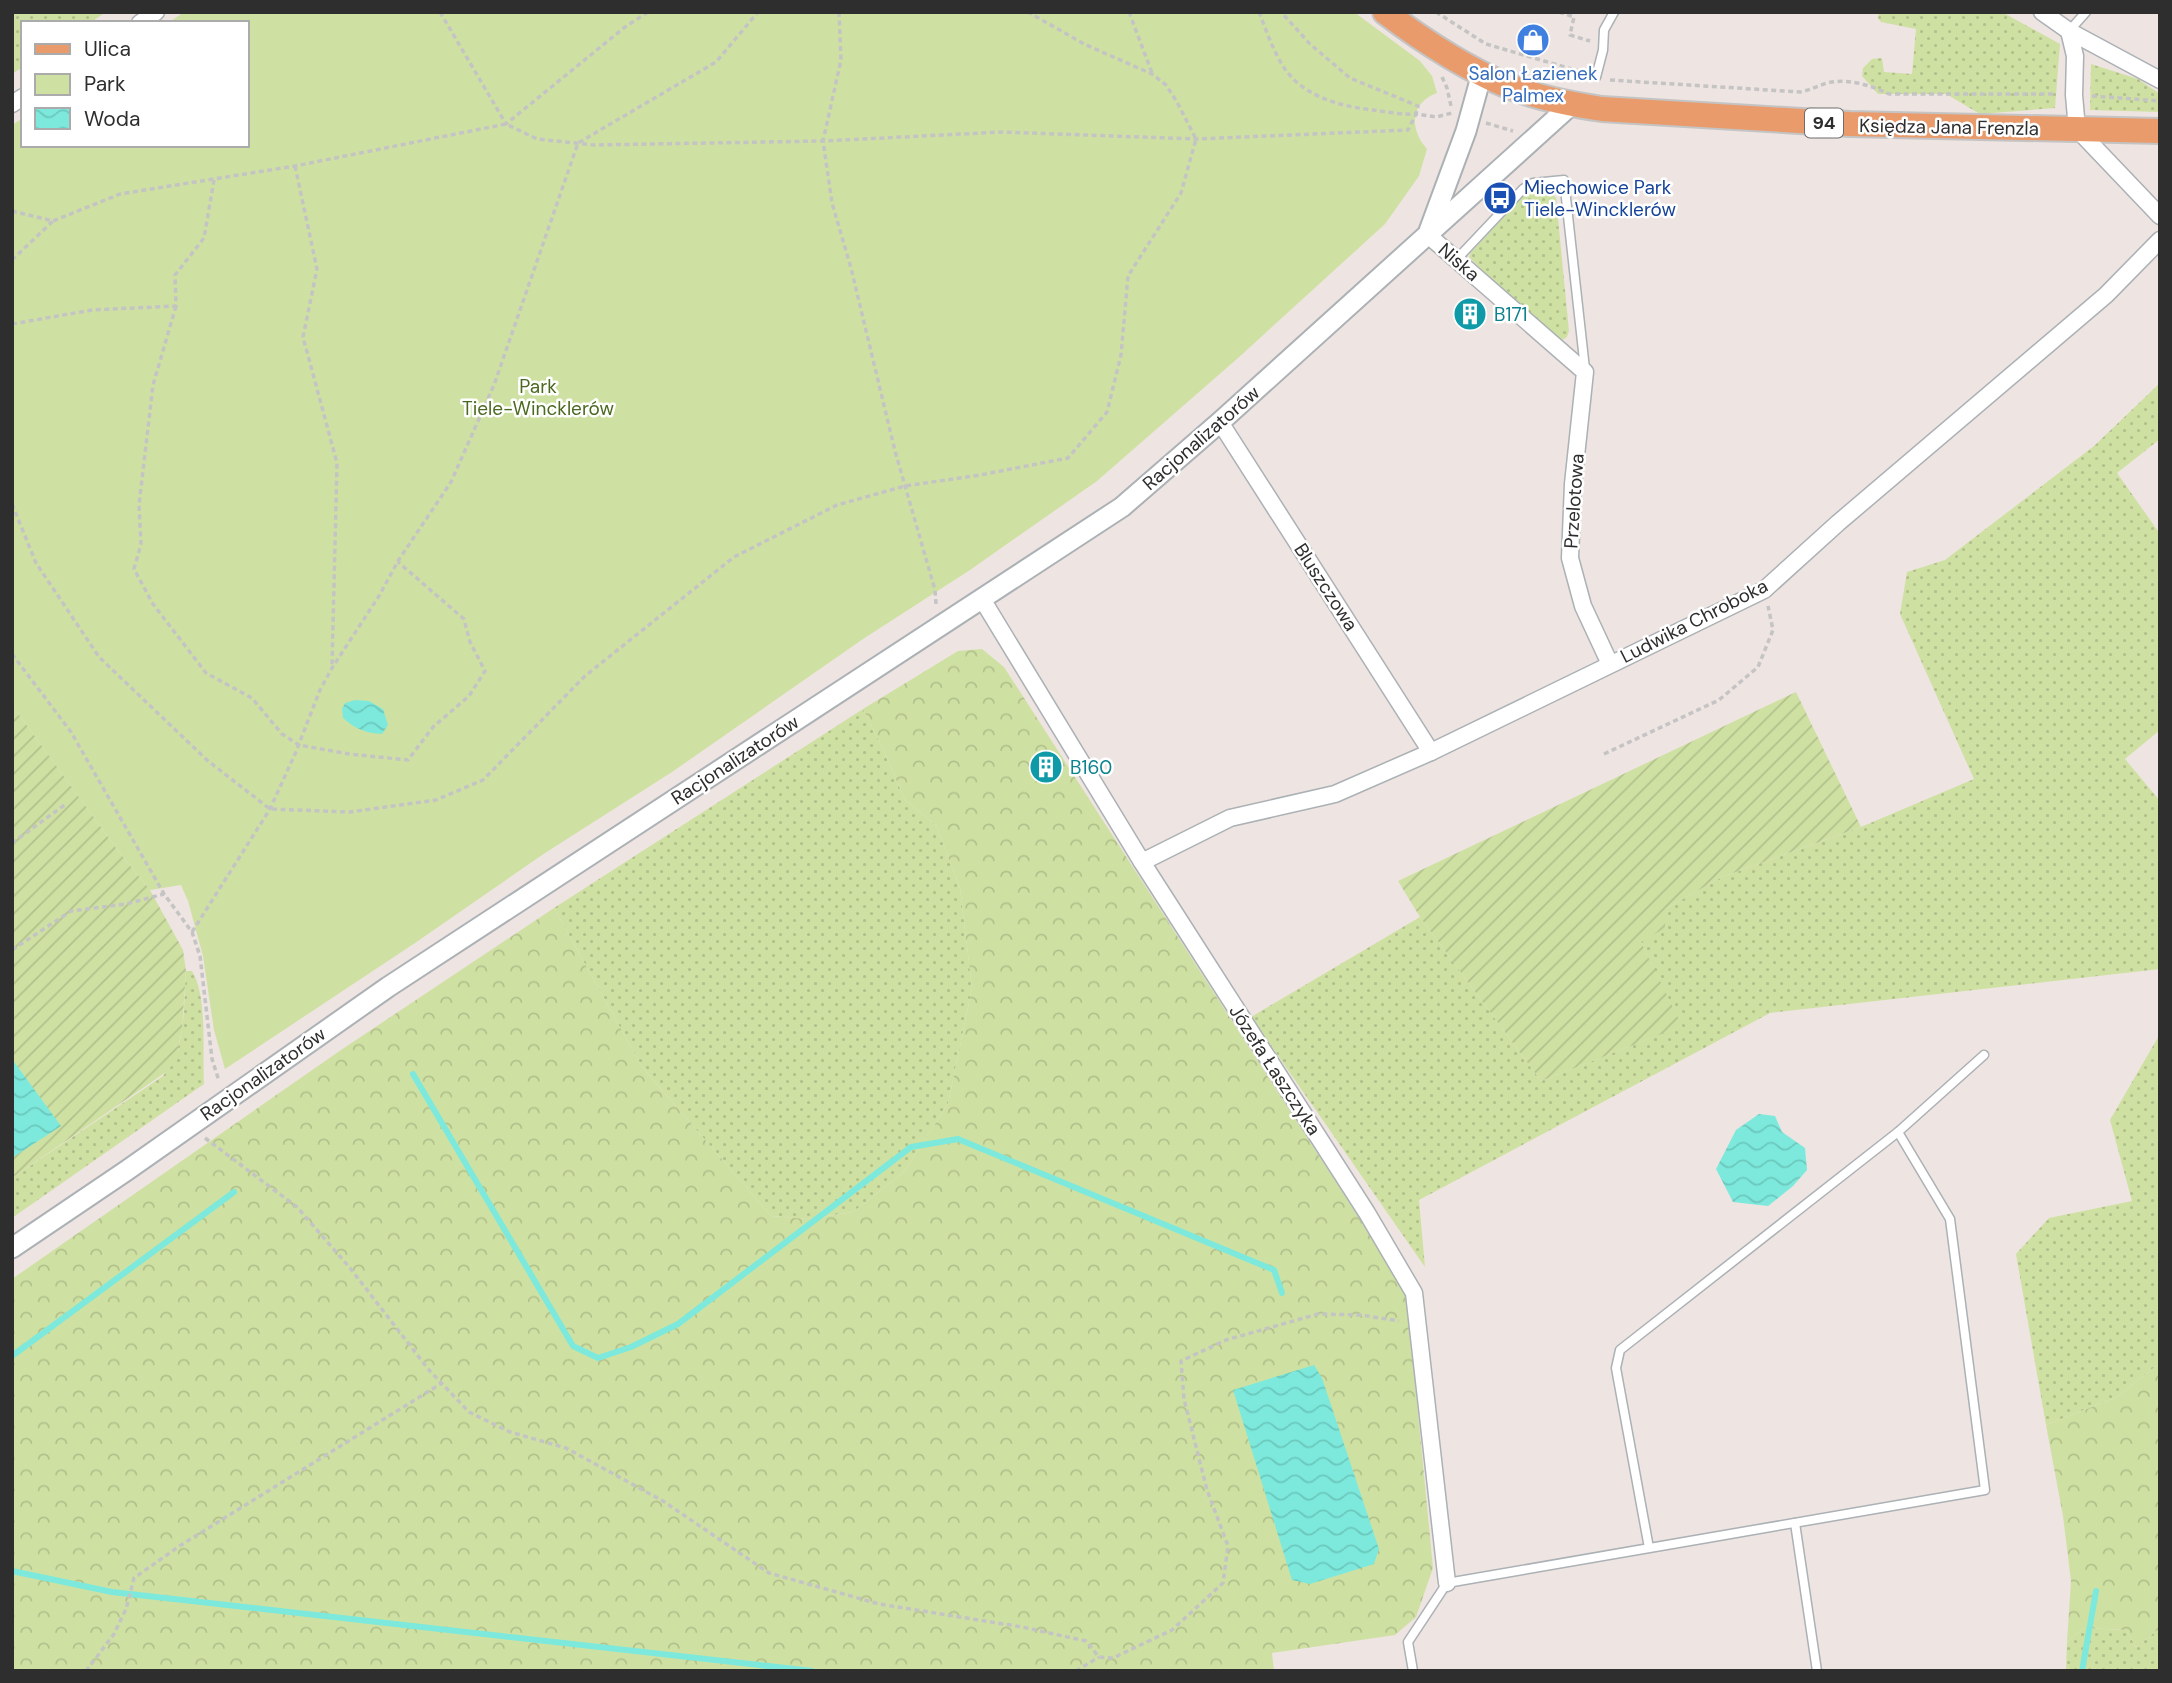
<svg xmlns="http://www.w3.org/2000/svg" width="2172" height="1683" font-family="'DM Sans',sans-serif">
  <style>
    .grass { fill: url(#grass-dots) }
    .forest { fill: url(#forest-crowns) }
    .park { fill: #cfe1a2 }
    .garden { fill: url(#garden-furrows) }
    .water { fill: url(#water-waves) }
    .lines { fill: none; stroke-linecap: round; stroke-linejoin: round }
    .stream { stroke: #7ce9dc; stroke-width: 6 }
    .service-casing { stroke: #abb1b5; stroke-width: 11 }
    .minor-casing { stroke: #abb1b5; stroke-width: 19 }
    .tertiary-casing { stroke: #abb1b5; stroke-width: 23 }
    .primary-casing { stroke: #c4c4c4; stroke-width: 28 }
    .path { stroke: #c4c4c4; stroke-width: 3.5; stroke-dasharray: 5 3.5; stroke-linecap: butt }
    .service { stroke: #fff; stroke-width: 8 }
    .minor { stroke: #fff; stroke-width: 16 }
    .tertiary { stroke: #fff; stroke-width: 19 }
    .primary { stroke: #e99b6b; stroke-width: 24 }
    .labels { text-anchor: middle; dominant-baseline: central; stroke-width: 5; stroke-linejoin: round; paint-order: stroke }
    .shield { fill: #fff; stroke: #6d6d6d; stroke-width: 2 }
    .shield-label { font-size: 18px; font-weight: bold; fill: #2e2e2e }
    .shop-label { font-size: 19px; fill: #366cbe; stroke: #fff }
    .street-label { font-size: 19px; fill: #2e2e2e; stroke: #fff }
    .transit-label { font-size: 19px; fill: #164399; stroke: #fff; text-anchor: start }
    .culture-label { font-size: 19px; fill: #0d838f; stroke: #fff; text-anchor: start }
    .park-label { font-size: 19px; fill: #4b6920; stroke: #fff }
  </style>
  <defs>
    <pattern id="grass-dots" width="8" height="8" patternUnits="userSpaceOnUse" patternTransform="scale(1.75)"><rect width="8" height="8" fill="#cfe1a2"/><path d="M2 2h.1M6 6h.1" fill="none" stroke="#b2c18c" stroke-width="1.8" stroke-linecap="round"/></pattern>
    <pattern id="forest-crowns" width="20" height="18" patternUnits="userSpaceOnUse" patternTransform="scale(1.75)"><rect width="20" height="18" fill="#cfe1a2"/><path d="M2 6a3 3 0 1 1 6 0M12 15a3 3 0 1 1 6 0" fill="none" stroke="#b2c18c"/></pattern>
    <pattern id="garden-furrows" width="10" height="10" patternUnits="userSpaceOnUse" patternTransform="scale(1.75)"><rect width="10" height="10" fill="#cfe1a2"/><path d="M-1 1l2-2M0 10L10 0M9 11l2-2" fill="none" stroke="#b2c18c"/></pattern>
    <pattern id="water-waves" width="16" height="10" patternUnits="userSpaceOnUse" patternTransform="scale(1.75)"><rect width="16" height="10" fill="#7ce9dc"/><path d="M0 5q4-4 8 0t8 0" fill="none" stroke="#6cc8bd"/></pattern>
  </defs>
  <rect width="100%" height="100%" fill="#eee4e1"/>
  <g class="grass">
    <polygon points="12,12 106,12 90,23 23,23 23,67 12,74"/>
    <polygon points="1879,12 2002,12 2060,44 2055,108 1980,114 1946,94 1878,94 1862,76 1863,68 1872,59 1882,58 1884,72 1912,74 1916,29 1881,22 1878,18"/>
    <polygon points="2091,64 2138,79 2160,94 2160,112 2090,110"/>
    <polygon points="1539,188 1549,190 1556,198 1569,331 1567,337 1562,340 1559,340 1495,283 1469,257 1471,252 1524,195"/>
    <polygon points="2160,383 2160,439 2117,473 2160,534 2160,730 2125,759 2160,801 2160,969 1770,1013 1419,1200 1425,1267 1251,1017 1420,917 1541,1081 1681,1026 1641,942 1665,909 1722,877 1861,827 1974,779 1900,614 1907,572 1945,560 2094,446"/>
    <polygon points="863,709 883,749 905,800 936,825 960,888 972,988 948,1104 904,1172 853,1212 808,1219 771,1216 642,1067 554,908"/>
    <path d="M186,971h6c16,26 10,81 12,113l-192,134v-40l151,-102c24,-28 20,-70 23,-105z"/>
    <polygon points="2160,1034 2160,1363 2117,1397 2046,1425 2016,1254 2049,1218 2132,1201 2110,1120"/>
    <polygon points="2084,1628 2126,1630 2136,1647 2160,1628 2160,1671 2066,1671 2067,1642"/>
  </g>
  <g class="forest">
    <polygon points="982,649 1004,667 1399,1280 1407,1299 1433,1568 1416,1617 1395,1635 1272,1653 1274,1671 12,1671 12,1279 341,1050 554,908 642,1067 771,1216 808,1219 853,1212 904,1172 948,1104 972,988 960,888 936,825 905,800 883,749 863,709 958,651"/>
    <polygon points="2160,1363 2160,1628 2136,1647 2126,1630 2084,1628 2067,1642 2071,1581 2063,1516 2046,1425 2117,1397"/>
  </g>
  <path class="park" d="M184,12h1170l66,49 12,15 5,17c-27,10 -28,36 -10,56l-8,27 -34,48 -147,134 -141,123 -127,89 -107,69 -191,133 -127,81 -130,90 -190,126 -11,-39 -11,-74 -15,-55 -7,-16 -31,5 -31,-38 -107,-147v-580l11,-7v27h224v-122h-79z"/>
  <g class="garden">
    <polygon points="1796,692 1861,827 1722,877 1665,909 1665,928 1641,942 1682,1026 1541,1081 1420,917 1398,881"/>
    <polygon points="12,705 119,852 150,890 183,950 186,971 182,1030 176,1056 169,1070 12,1178"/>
  </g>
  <g class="water">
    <path d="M355,700l14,1 14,8 5,16 -6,9c-16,-1 -27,-5 -39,-16l-1,-9 3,-6z"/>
    <polygon points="12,1059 61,1126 12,1158"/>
    <polygon points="1759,1114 1775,1116 1782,1132 1805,1148 1807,1170 1793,1186 1768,1206 1733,1202 1716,1169 1736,1130"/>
    <polygon points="1314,1365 1322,1378 1379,1549 1374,1564 1310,1584 1292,1580 1233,1390"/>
  </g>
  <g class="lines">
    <g class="stream">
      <polyline points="413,1074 573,1346 598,1358 631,1347 678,1324 911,1147 958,1139 1274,1270 1282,1293"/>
      <polyline points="12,1356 234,1192"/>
      <polyline points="12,1571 112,1592 812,1671"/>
      <polyline points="2082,1671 2096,1591"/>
    </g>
    <defs>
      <g id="service">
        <polyline points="2069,31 2086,12"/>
        <polyline points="1596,77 1603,50 1604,30 1614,12"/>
        <polyline points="1456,260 1523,189 1533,183 1564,180 1585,369"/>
        <polyline points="1898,1132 1984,1055"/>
        <polyline points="1795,1523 1817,1671"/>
        <path d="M1413,1671l-5,-29 39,-59c179,-31 359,-62 538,-93l-35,-271 -52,-87 -278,218 -4,18 33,180"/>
      </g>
      <g id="minor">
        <polyline points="2042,12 2069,31 2160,80"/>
        <polyline points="140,23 156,12"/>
        <polyline points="2069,31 2075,56 2074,95 2077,129 2160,216"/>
        <polyline points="12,104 23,97"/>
        <polyline points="1428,235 1585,372 1573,484 1570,558 1583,606 1610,664"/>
        <polyline points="1220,422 1431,752"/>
        <polyline points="982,599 1142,862 1367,1213 1414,1293 1447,1583"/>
        <polyline points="1142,862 1230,818 1335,794 1431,752 1764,590 1838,523 2106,295 2160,240"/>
      </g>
      <g id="tertiary">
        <polyline points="1429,231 1466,131 1482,73"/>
        <polyline points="12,1248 126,1171 388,987 1122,507 1220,422 1571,105"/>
      </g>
      <path id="primary" d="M1385,12c38,29 92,64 137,79 26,9 53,14 80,18l248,15 310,7"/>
    </defs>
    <use href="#service" class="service-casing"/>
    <use href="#minor" class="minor-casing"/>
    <use href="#tertiary" class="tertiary-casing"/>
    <use href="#primary" class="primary-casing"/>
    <g class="path">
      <polyline points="440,12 506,124 625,27 648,12"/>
      <polyline points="839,12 841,60 823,141 832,203 851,268 895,451 935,590 936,604"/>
      <polyline points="1129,12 1152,73"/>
      <path d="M1259,12c6,15 11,31 19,45 17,37 58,49 95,53 14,2 29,5 43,4l2,-8 -68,-28 -40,-34 -29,-32"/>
      <polyline points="1436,12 1486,44 1582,72"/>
      <polyline points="1559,12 1574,17 1570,35 1590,41"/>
      <polyline points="1442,77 1447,88 1451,106"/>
      <path d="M1610,80l190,12c10,-2 18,-6 27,-9 21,-5 43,2 62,11h167"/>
      <polyline points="2092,96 2160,101"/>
      <polyline points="1486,123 1513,131"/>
      <polyline points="295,166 317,269 303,337 337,463 332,666"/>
      <polyline points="12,211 53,221 120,194 295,166 506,124 537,139 594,145 823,141 1002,132 1196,139 1408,130 1416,114 1436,117 1452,113"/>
      <polyline points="12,260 53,221"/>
      <polyline points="176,306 153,385 139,505 141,544 134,569 153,604 206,673 252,698 282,734 299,745 349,754 408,760 433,727 469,696 485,671 470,642 464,619 398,562"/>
      <polyline points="12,324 92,310 176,306 175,275 204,238 214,180"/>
      <polyline points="12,504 36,563 99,657 208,761 270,809 350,812 436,800 483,780 585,676 734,557 837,505 905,486 980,475 1068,458 1107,412 1121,355 1128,276 1181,193 1196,139 1177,102 1166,85 1152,74 1084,44 1028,12"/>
      <polyline points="12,654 71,732 164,894 192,932 200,956 212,1059 219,1081"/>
      <polyline points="1604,754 1719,700 1758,667 1773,630 1768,606"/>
      <polyline points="12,843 66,804"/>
      <polyline points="192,932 270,809 295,754 320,690 332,668 379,596 398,561 451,482 494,385 578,143 716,62 758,12"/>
      <polyline points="12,950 71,911 126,904 164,894"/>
      <polyline points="205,1138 297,1207 350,1268 429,1370 469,1412 510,1432 566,1448 663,1501 769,1573 879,1604 1022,1627 1086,1641 1099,1657 1113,1658 1172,1630 1223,1583 1228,1546 1207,1490 1184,1399 1181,1361 1226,1340 1318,1314 1361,1315 1399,1321"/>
      <polyline points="86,1671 114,1634 126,1609 134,1578 181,1545 442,1383"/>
      <polyline points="1076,1671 1099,1657"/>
    </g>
    <use href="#service" class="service"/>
    <use href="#minor" class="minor"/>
    <use href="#tertiary" class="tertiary"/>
    <use href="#primary" class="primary"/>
  </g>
  <defs>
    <symbol id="shop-disc" viewBox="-11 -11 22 22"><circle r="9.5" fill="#3f7fe0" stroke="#fff"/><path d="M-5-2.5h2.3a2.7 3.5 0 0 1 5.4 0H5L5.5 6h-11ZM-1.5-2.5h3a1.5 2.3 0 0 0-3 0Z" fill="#fff"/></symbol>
    <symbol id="bus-disc" viewBox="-11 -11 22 22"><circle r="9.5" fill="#1a4fb4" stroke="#fff"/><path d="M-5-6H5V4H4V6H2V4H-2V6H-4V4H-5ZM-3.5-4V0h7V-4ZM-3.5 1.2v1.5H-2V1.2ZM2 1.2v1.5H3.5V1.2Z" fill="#fff"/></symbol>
    <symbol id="building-disc" viewBox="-11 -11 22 22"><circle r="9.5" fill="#0f9aa8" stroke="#fff"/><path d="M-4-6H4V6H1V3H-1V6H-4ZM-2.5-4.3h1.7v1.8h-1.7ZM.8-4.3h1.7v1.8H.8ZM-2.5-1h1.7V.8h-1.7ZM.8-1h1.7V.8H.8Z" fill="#fff"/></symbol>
  </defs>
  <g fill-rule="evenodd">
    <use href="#shop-disc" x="1514" y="21" width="38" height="38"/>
    <use href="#bus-disc" x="1481" y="179" width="38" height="38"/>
    <use href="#building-disc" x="1451" y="295" width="38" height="38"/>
    <use href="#building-disc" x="1027" y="748" width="38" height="38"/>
  </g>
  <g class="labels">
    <rect class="shield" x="1805" y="108.5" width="38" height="29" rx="5"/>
    <g class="shield-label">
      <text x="1824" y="123">94</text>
    </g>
    <g class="shop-label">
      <text x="1533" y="73">Salon Łazienek<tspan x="1533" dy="22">Palmex</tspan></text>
    </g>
    <g class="street-label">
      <text transform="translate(1949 127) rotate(1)">Księdza Jana Frenzla</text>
      <text transform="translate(1459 262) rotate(41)">Niska</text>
      <text transform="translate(1201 438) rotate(-41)">Racjonalizatorów</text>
      <text transform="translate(1574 501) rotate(-86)">Przelotowa</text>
      <text transform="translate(1326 587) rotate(57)">Bluszczowa</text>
      <text transform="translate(1694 621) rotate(-27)">Ludwika Chroboka</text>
      <text transform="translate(735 760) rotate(-33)">Racjonalizatorów</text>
      <text transform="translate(1275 1070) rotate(57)">Józefa Łaszczyka</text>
      <text transform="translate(263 1074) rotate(-35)">Racjonalizatorów</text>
    </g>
    <g class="transit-label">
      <text x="1524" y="187">Miechowice Park<tspan x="1524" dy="22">Tiele-Wincklerów</tspan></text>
    </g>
    <g class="culture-label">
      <text x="1494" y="314">B171</text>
      <text x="1070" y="767">B160</text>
    </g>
    <g class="park-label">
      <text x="538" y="386">Park<tspan x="538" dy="22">Tiele-Wincklerów</tspan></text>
    </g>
  </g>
  <rect width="2172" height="1683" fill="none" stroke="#2e2e2e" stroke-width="28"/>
  <rect x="21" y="21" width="228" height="126" fill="#ffffff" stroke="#ababab" stroke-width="2"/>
  <rect x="35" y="44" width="35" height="10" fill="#e99b6b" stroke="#ababab" stroke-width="2"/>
  <text x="84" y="56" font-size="21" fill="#2e2e2e">Ulica</text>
  <rect x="35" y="74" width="35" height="21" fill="#cfe1a2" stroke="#ababab" stroke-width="2"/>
  <text x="84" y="91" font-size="21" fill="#2e2e2e">Park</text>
  <rect x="35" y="108" width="35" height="21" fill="url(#water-waves)" stroke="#ababab" stroke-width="2"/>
  <text x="84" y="126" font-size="21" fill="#2e2e2e">Woda</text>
</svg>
